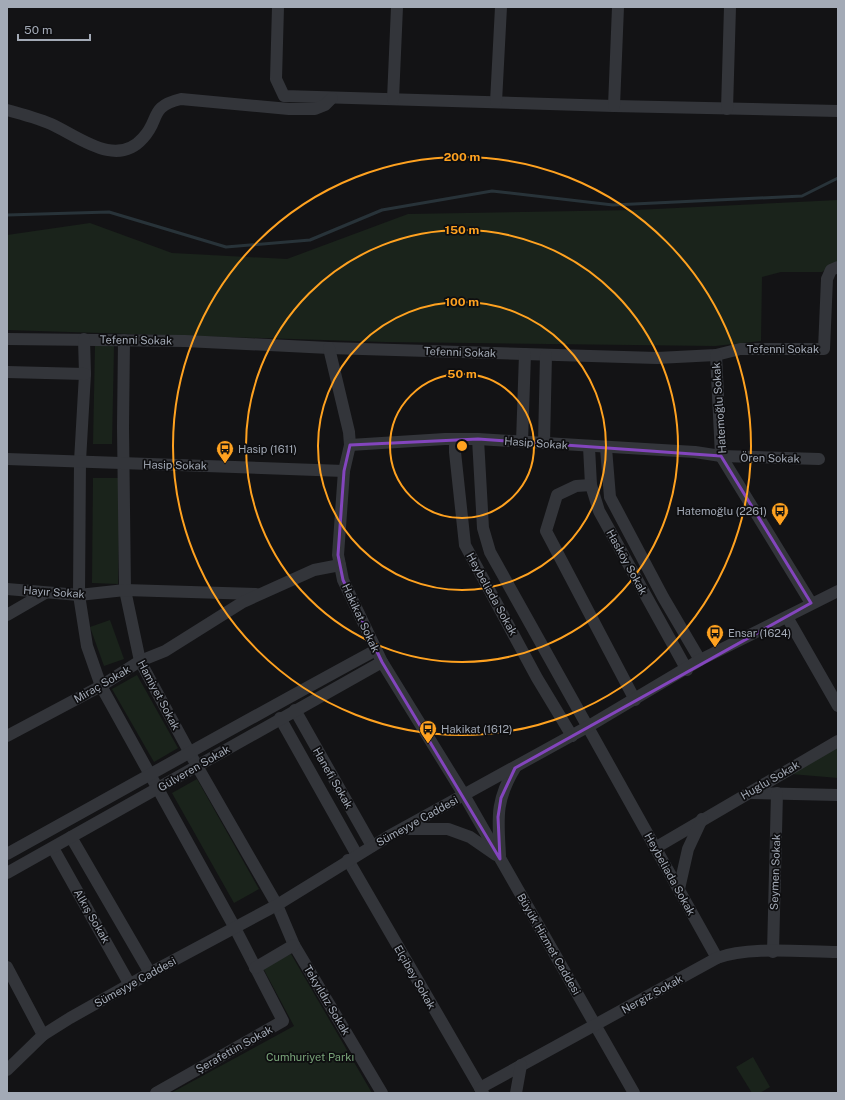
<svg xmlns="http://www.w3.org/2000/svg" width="845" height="1100" font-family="'Public Sans',sans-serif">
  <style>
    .green { fill: #1a231b }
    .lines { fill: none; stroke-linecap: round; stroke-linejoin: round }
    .stream { stroke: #283339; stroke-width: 3 }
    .minor { stroke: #33353a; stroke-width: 12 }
    .marked { fill: none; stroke: #8345bd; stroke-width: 3; stroke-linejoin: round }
    .ring { fill: none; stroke: #ffa220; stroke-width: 2 }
    .labels { text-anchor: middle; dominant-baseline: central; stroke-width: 3.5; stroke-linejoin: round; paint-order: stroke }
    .street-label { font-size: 11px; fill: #a3aab6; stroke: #0e0e10 }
    .poi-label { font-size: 11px; fill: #a3aab6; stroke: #0e0e10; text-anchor: start }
    .park-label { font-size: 11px; fill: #78a378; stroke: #0e0e10 }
    .centre { fill: #ffa220; stroke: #0e0e10; stroke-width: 2 }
    .ring-label { font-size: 12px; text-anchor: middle; font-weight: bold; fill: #ffa220; stroke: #0e0e10; stroke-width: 3.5; stroke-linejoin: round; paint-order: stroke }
  </style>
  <rect width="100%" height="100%" fill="#131315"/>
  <g class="green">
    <polygon points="838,200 838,261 822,272 781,272 762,277 761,341 715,346 385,342 7,330 7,235 90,223 172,253 287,259 408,214 635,210"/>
    <polygon points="95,346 114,346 112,444 93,444"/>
    <polygon points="93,478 120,478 118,584 92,583"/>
    <polygon points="110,620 124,659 104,666 90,627"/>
    <polygon points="137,675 178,748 154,762 112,689"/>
    <polygon points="838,747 838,778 791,774"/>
    <polygon points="197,779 259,889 234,903 172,793"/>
    <polygon points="291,954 372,1093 171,1093 294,1026 263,968"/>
    <polygon points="753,1057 770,1087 760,1093 752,1093 736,1067"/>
  </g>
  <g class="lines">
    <polyline class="stream" points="7,215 109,212 226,247 310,240 382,210 492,191 613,205 802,196 838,178"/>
    <g class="minor">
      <polyline points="278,7 276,79 284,96 614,106 838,111"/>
      <polyline points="393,99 397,7"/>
      <polyline points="496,102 501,7"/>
      <polyline points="614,106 618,7"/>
      <polyline points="727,109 730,7"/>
      <path d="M7,110c15,4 30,8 44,14 27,12 65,45 92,14 18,-19 5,-31 38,-39l108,10h26l10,-4 7,-7"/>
      <polyline points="7,339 185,341 329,348 657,358 716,355 740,349 824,349 827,279 831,270 838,267"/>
      <polyline points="84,339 85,374 80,461 79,595 87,646 101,686 235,928 283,1021 156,1093"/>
      <polyline points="124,340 123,427 125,590 140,661 197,766 277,905 294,945 382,1093"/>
      <polyline points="329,348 349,432 350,445 344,471 338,555 343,580 382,662 464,795 634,1093"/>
      <polyline points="716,355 721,456 811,603"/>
      <polyline points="7,372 85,374"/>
      <polyline points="455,439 455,452 465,545 537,678 572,736"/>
      <polyline points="478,439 483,528 490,552 717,958"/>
      <polyline points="522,442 525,354"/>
      <polyline points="544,443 546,355"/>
      <polyline points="350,445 445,439 478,439 695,452 721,456 819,459"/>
      <polyline points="589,447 591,485 599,511 687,670"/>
      <polyline points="606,448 610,497 663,597 700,660"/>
      <polyline points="7,459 344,471"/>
      <polyline points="591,485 576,486 557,495 546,531 635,700"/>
      <polyline points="7,589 79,595 125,590 256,594"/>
      <polyline points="7,615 45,593"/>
      <polyline points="787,617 838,706"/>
      <polyline points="295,710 372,846"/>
      <polyline points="280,718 357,855"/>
      <polyline points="7,736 101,686 140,661 165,651 243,602 314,570 340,565"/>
      <polyline points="749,793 838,795"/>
      <polyline points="405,829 448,829 470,837 496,855"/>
      <polyline points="71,837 150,973"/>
      <polyline points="53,848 130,985"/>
      <polyline points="655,848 838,741"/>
      <path d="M7,854c123,-68 245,-137 369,-204"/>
      <path d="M500,855c-2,-36 -5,-54 15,-87"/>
      <polyline points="348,860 483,1093"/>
      <polyline points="7,873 382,662"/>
      <polyline points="679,889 688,849 702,819"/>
      <polyline points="773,952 777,793"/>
      <polyline points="7,967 43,1035"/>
      <polyline points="255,968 294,945"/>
      <polyline points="7,1070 43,1035 70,1018 150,973 277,905 389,836 589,726 700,660 838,591"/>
      <path d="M480,1088l237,-130c32,-12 86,-6 121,-6"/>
      <polyline points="516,1093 521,1065"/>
    </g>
  </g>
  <path class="marked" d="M478,439l243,17 90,147 -296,165 -14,30 -3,19 2,42 -118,-197 -39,-82 -5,-25 6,-84 6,-26z"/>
  <g class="ring">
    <circle cx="462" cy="446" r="72"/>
    <circle cx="462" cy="446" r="144"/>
    <circle cx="462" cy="446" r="216"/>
    <circle cx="462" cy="446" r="289"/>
  </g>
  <defs>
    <symbol id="bus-pin" viewBox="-11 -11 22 30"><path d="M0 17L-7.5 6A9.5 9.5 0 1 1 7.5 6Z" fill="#ffa220" stroke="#0e0e10"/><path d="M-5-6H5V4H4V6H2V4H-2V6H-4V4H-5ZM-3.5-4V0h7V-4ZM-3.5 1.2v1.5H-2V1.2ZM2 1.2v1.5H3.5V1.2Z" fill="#111"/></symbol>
  </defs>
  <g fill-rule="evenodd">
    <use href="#bus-pin" x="215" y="439" width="20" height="27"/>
    <use href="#bus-pin" x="770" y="501" width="20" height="27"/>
    <use href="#bus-pin" x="705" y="623" width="20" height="27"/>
    <use href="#bus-pin" x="418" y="719" width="20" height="27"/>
  </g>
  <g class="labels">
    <g class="street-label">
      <text transform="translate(136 340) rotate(1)">Tefenni Sokak</text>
      <text x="783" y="349">Tefenni Sokak</text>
      <text transform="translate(460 352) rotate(2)">Tefenni Sokak</text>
      <text transform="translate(719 408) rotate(-94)">Hatemoğlu Sokak</text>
      <text transform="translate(536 443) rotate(4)">Hasip Sokak</text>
      <text transform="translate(770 458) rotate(1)">Ören Sokak</text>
      <text transform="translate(175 465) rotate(1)">Hasip Sokak</text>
      <text transform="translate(627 562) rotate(61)">Hasköy Sokak</text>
      <text transform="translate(54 592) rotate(4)">Hayır Sokak</text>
      <text transform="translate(492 594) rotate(61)">Heybeliada Sokak</text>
      <text transform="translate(361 618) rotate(65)">Hakikat Sokak</text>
      <text transform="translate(102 684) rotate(-30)">Miraç Sokak</text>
      <text transform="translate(159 695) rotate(62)">Hamiyet Sokak</text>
      <text transform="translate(194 768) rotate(-30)">Gülveren Sokak</text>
      <text transform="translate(333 778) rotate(60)">Hanefi Sokak</text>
      <text transform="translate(770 780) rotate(-30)">Huglu Sokak</text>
      <text transform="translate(417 821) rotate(-29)">Sümeyye Caddesi</text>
      <text transform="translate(775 872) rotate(-88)">Seymen Sokak</text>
      <text transform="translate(670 874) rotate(61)">Heybeliada Sokak</text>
      <text transform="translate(92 916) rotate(60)">Alkış Sokak</text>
      <text transform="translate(549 944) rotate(60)">Büyük Hizmet Caddesi</text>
      <text transform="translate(415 977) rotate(60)">Elçibey Sokak</text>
      <text transform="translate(135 982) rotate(-29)">Sümeyye Caddesi</text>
      <text transform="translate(652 994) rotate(-29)">Nergiz Sokak</text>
      <text transform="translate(327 1000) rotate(59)">Tekyıldız Sokak</text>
      <text transform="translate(234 1049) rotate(-29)">Şerafettin Sokak</text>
    </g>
    <g class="poi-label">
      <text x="238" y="449">Hasip (1611)</text>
      <text x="767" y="511" text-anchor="end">Hatemoğlu (2261)</text>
      <text x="728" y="633">Ensar (1624)</text>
      <text x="441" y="729">Hakikat (1612)</text>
    </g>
    <g class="park-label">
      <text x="310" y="1057">Cumhuriyet Parkı</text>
    </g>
  </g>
  <circle cx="462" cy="446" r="6" class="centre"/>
  <g class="ring-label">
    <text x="462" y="161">200 m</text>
    <text x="462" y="234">150 m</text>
    <text x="462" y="306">100 m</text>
    <text x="462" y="378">50 m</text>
  </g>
  <rect width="845" height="1100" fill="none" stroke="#a3aab6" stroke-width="16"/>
  <path d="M18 34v6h72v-6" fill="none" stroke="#a3aab6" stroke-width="2"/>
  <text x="24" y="34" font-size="12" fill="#a3aab6" stroke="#0e0e10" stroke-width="3" paint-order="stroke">50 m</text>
</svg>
